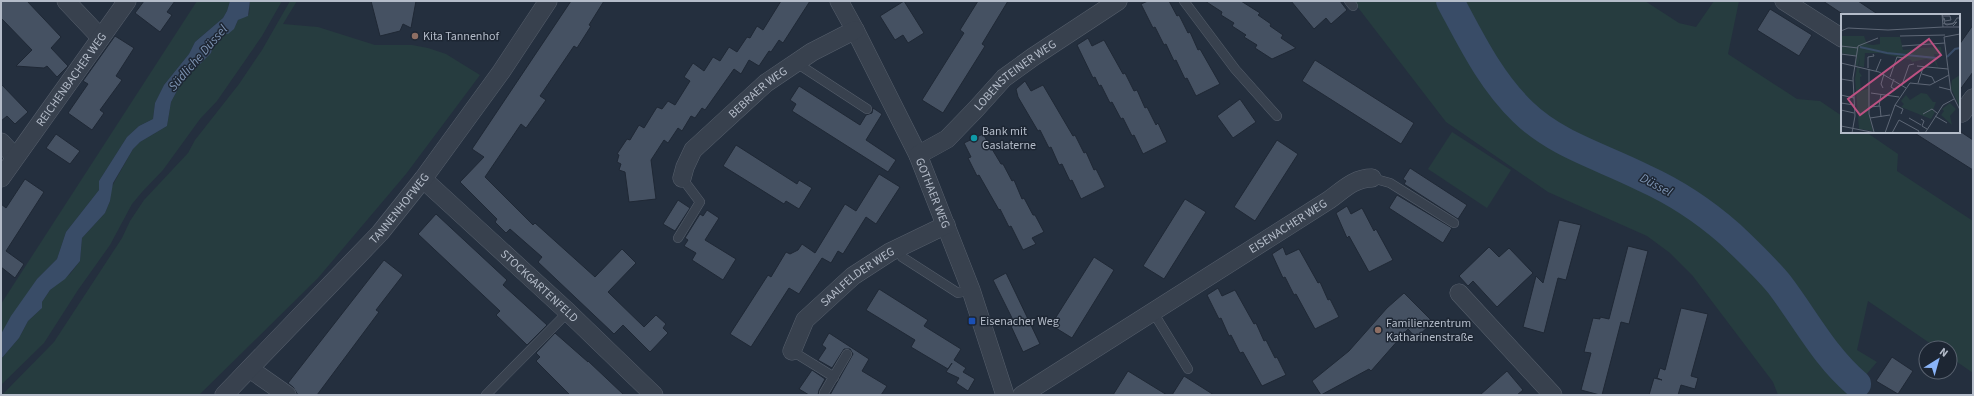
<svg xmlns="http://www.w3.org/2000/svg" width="1974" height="396" font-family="'Source Sans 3',sans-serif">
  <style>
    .green { fill: #263c3f }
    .water { fill: #394c67 }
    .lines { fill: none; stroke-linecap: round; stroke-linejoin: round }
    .river { stroke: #394c67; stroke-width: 28 }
    .building { fill: #455162; stroke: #1f2835 }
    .lane-casing { stroke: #565f6c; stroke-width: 10 }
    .street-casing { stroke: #565f6c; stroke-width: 19 }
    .lane { stroke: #38414e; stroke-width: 9 }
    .street { stroke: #38414e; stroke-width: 18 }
    .education-dot { fill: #8d6e63; stroke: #1d2633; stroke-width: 1.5 }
    .culture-dot { fill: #0f9aa8; stroke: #1d2633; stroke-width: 1.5 }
    .transit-dot { fill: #1a4fb4; stroke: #1d2633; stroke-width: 1.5 }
    .labels { text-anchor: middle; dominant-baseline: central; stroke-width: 3; stroke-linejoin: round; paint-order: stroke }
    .poi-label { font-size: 12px; fill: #b4bcc9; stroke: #1d2633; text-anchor: start }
    .street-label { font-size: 12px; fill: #b4bcc9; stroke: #1d2633 }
    .water-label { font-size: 13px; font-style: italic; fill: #7c92b1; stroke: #1d2633 }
    .inset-river { fill: none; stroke: #394c67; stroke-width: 2 }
    .inset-road { fill: none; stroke: #5e6776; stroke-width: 1 }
    .view { fill: #bd5182; fill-opacity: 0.15; stroke: #bd5182; stroke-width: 2 }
    .inset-edge { fill: none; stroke: #b4bcc9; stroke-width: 2 }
  </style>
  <rect width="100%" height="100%" fill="#242f3e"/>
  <g class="green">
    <polygon points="197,1 230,1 227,11 223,18 195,42 189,54 164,85 155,103 153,119 139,126 127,137 99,181 99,190 66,232 57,259 37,279 1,334 1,304"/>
    <polygon points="250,1 282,1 262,36 217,101 200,119 163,170 142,192 132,204 110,245 78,290 44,343 1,385 1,359 19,338 28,321 41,309 42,302 50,290 70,274 80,261 82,238 105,213 110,201 111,188 133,149 140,142 167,126 171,102 179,87 192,69 196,68 211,53 213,46 222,38 224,33 236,25 238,20 243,17 246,17 249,14"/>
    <polygon points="290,1 297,1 283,24 318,27 375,45 412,45 428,48 446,54 480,75 406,174 318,278 199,395 2,395 54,342 122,238 130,221 144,200 188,153 195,140 239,84 262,50"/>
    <polygon points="1353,1 1448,1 1491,78 1525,116 1560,143 1645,180 1674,195 1702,214 1763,269 1836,368 1856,386 1849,395 1778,395 1773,382 1692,275 1670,253 1647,236 1548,192 1446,122"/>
    <polygon points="1452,1 1645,1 1679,23 1696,27 1714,1 1739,1 1728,54 1797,99 1820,101 1842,116 1842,132 1866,132 1898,154 1897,171 1973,221 1973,373 1950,357 1950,348 1937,348 1868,301 1857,350 1877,362 1859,383 1832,357 1772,273 1730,232 1691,202 1646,176 1558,136 1524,111 1495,78"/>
    <polygon points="1452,132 1511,170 1487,208 1428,169"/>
  </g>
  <polygon class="water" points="230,1 250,1 248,16 238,20 234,29 228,34 224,33 220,41 213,46 211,53 196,68 192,69 179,87 171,102 167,126 140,142 133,149 113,183 110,201 105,213 82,238 80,261 65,279 50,290 42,302 42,308 28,321 19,338 1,359 1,334 11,316 37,279 57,259 66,232 99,190 99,181 127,137 139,126 153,119 155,103 164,85 189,54 195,42 223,18 227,11"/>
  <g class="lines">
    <path class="river" d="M1450,1c21,39 40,79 73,111 34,33 80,45 121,66 31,14 61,34 86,56 17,16 34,32 49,50 26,34 45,72 78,100"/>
  </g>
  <g class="building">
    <polygon points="1,1 27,1 61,37 51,48 68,66 57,77 47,66 44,68 16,66 32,50 1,18"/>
    <polygon points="144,1 175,1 167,12 172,15 160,32 135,13"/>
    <polygon points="371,1 416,1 411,28 403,24 400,31 380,36"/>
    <polygon points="571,1 604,1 589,25 591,26 577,48 574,46 540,96 546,100 526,128 521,124 485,177 533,225 535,223 595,277 622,249 636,263 608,292 644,327 656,315 666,324 663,328 668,333 650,352 623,325 614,334 538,262 542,257 510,229 506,233 495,222 497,219 460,182 484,157 472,149"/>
    <polygon points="781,1 810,1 783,43 779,40 771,52 769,51 759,66 749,60 741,74 734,69 705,110 702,108 695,118 691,116 682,131 678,128 668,143 664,140 651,160 656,199 629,202 625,172 619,170 621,164 617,162 619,155 617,154 627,139 630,140 639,125 644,128 657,107 662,109 668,101 675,105 690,81 684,77 693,63 704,71 713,57 720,61 729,47 737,52 747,37 750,38 757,26 763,30"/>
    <polygon points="904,1 924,33 908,43 903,35 895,40 880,16"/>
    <polygon points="978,1 1008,1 982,44 985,46 943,113 922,100 964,33 960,30"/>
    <polygon points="1148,1 1169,1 1177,16 1179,15 1188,33 1190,32 1198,50 1200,49 1220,84 1196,96 1187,78 1185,79 1176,60 1174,61 1166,44 1164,45 1155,27 1153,28 1141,4"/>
    <polygon points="1205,1 1241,1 1260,13 1258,15 1271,24 1270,26 1283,35 1281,38 1296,48 1272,59 1255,48 1257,45 1244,37 1246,35 1232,26 1234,23 1221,15 1222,12"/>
    <polygon points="1291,1 1340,1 1347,10 1331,24 1326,18 1314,29"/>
    <polygon points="1823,1 1858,1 1879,15 1844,15"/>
    <polygon points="1770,9 1812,35 1799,56 1757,30"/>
    <polygon points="1973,25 1973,72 1959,91 1959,45"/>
    <polygon points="115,36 134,48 116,76 122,80 100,110 104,113 92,130 68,113 88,84 83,81"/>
    <polygon points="1088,38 1092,46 1104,40 1123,74 1125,73 1134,91 1137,90 1145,108 1147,107 1156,125 1158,123 1167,142 1143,154 1134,135 1132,136 1123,118 1121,119 1112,102 1110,103 1101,85 1099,86 1095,77 1093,78 1077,45"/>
    <polygon points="1315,60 1414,123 1401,144 1302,81"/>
    <polygon points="1025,81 1031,91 1043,85 1073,136 1075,135 1084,153 1086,152 1094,170 1096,169 1105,187 1081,199 1072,180 1070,181 1062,164 1059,165 1051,147 1049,148 1040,130 1038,131 1018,97 1016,89"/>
    <polygon points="1,84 28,112 15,124 7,116 1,121"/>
    <polygon points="799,86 860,125 866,115 872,113 873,108 882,114 866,140 896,160 888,172 792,111 796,104 790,100"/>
    <polygon points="1240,99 1256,122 1233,138 1217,116"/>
    <polygon points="1913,132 1961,132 1973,140 1973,170"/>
    <polygon points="56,134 80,151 70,164 46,148"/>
    <polygon points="983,134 1001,164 1003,164 1012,181 1014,180 1022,199 1024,198 1033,215 1035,215 1044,232 1032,238 1036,244 1023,250 1011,226 1009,227 1000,209 999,210 979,175 977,176 968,158 971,157 964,143"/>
    <polygon points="1277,140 1298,154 1255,221 1234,207"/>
    <polygon points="736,145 797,184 799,180 812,188 799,209 786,201 784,204 723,166"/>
    <polygon points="1410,168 1467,205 1458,219 1404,184 1406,181 1403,179"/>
    <polygon points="879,174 900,187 876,224 866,217 843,254 838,251 831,263 822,258 799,294 789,288 751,347 730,334 768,275 771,277 786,252 790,254 798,250 802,244 815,253 845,204 856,211"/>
    <polygon points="25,179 44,192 6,251 24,264 15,278 1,267 1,204 6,208"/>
    <polygon points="1397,195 1452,228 1443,243 1389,208"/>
    <polygon points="1185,199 1206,212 1164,279 1143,266"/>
    <polygon points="678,200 690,208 675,231 663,224"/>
    <polygon points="1347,206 1351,214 1362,208 1374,231 1376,229 1393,260 1369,272 1349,236 1347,238 1336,213"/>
    <polygon points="707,210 719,218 705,240 736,259 723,280 692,260 696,253 684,246 688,240 685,238 700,214 703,216"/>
    <polygon points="436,214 507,280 503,285 547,325 527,345 496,315 500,311 418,234"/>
    <polygon points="1559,220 1581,225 1566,280 1558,278 1544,333 1523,327 1536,276 1543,283"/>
    <polygon points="1628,246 1648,251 1629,324 1621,322 1602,395 1600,395 1581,390 1591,353 1584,352 1593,318 1600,319 1600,317 1609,319"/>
    <polygon points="1283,247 1286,255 1299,249 1318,283 1320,282 1328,300 1330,299 1339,317 1315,329 1296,294 1294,295 1285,277 1283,278 1272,254"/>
    <polygon points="1489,247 1499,257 1509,248 1533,273 1497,307 1473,281 1468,286 1459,276"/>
    <polygon points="1094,257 1114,270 1072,338 1051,325"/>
    <polygon points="384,260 403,275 376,310 379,312 317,395 298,395 293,387 288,383"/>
    <polygon points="1006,273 1040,344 1023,352 1011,326 1015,324 993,280"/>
    <polygon points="1218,288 1222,296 1235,290 1254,324 1256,323 1264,341 1266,340 1275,358 1277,357 1286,375 1262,386 1243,352 1240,353 1231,335 1229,336 1221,318 1219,319 1207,295"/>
    <polygon points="879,289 928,320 924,326 961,349 954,360 966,368 963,372 975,379 968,391 956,383 959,378 946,372 952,363 948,369 911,347 915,340 866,310"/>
    <polygon points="1404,293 1433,322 1416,338 1408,329 1371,371 1369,369 1321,395 1312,381 1349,351 1387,308"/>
    <polygon points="1681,308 1708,314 1691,376 1698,378 1695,389 1681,385 1678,395 1649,395 1654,378 1662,380 1657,378 1660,368 1665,370"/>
    <polygon points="555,333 588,362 588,361 624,395 570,395 536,361 540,357 536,353"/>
    <polygon points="829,333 869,359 862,371 887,386 881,395 830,395 853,354 850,349 844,349 832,368 818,360 826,348 822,345"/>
    <polygon points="1892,357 1913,371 1898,394 1876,381"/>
    <polygon points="812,370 825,379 819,390 818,395 809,395 799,389"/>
    <polygon points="1128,371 1167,395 1113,395"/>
    <polygon points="1507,371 1523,390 1517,395 1480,395"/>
    <polygon points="1184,376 1214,395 1172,395"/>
  </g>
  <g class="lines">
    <defs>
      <g id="lane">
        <polyline points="1184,1 1235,69 1277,116"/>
        <polyline points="1349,1 1353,6"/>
        <polyline points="795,62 867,109"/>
        <polyline points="1372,178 1390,183 1454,223"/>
        <polyline points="678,238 700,202 682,178"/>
        <polyline points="898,248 902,257 958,293 971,290"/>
        <polyline points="1153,312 1188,369"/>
        <polyline points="792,351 834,377"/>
        <polyline points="824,393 847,354"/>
        <polyline points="486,395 568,312"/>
      </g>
      <g id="street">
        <polyline points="66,1 100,37"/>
        <path id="s1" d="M839,1l16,29 63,125 53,135 34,105"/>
        <polyline points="1784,1 1842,38"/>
        <polyline points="1962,113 1973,98"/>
        <polyline points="1,142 15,157"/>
        <path id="s2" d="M918,155l29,-16 29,-30 28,-31 29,-21 85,-56"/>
        <path id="s3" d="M1,178l126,-177"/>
        <path id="s4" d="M682,178l3,-11 8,-17 73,-67 46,-31 43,-22"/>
        <path id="s5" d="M423,179l145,133 86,83"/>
        <polyline points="1459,293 1553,395"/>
        <path id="s6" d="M792,351l13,-31 48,-44 37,-24 56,-27"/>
        <polyline points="250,369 287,395"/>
        <path id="s7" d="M224,395l156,-162 43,-54 78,-107 47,-71"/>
        <path id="s8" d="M1022,395l307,-195c14,-10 25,-22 43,-22"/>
      </g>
    </defs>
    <use href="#lane" class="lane-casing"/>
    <use href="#street" class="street-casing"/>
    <use href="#lane" class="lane"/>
    <use href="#street" class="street"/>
  </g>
  <g class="education-dot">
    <circle cx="415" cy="36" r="4"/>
    <circle cx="1378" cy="330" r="4"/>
  </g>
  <circle class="culture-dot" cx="974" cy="138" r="4"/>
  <rect class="transit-dot" x="968" y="317" width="8" height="8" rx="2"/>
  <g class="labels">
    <g class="poi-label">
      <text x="423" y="36">Kita Tannenhof</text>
      <text x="982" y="131">Bank mit<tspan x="982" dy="14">Gaslaterne</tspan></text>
      <text x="980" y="321">Eisenacher Weg</text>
      <text x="1386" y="323">Familienzentrum<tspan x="1386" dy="14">Katharinenstraße</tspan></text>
    </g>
    <g class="street-label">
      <text stroke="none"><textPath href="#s2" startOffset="127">LOBENSTEINER WEG</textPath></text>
      <text stroke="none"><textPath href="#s3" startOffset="121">REICHENBACHER WEG</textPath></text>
      <text stroke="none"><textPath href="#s4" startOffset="117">BEBRAER WEG</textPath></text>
      <text stroke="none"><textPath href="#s1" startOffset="214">GOTHAER WEG</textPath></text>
      <text stroke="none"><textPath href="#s7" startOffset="256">TANNENHOFWEG</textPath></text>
      <text stroke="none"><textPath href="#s8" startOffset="315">EISENACHER WEG</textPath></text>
      <text stroke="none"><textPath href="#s6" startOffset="102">SAALFELDER WEG</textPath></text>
      <text stroke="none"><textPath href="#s5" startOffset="158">STOCKGARTENFELD</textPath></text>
    </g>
    <g class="water-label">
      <text transform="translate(198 58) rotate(-49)">Südliche Düssel</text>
      <text transform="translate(1656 185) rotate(28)">Düssel</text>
    </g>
  </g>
  <g transform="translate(1841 14)">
    <rect width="119" height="119" fill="#242f3e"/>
    <path d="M0,22h23l3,8 6,1 7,-1v-7h20l3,13 14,-1 2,-4 1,3 21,-1 1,7h-8l5,16 -5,-9 -8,-2 -14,3 -1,-2 -31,-7h-15l-1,14 -5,-1 1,-9 -2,9 -3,-1 2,-9 -16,-3zM16,53h3l-1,5 3,4 -2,1 1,14 9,-3 -2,25 5,18 -14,-2 -4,-50zM119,61v33l-9,-20 1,-8zM80,79l6,1 6,8h3l-3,8 2,2 -4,7 -30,-12 3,-3 -3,-3 5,-6 4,5zM109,89l6,6 -6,7 2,9 -11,-10 3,-4 -2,-2z" fill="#263c3f"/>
    <path class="inset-river" d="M19,33l27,6 49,5M106,43l8,-8 5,-1"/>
    <path class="inset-road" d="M101,0l1,13h17M101,0l3,10h8l4,-6h3M101,2h8l1,4 -6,1 -1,-3M102,9l4,2 10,-3 -4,4M0,17l7,-3 40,2 55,-3M119,20l-16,3 7,55 9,18M59,22l45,-1M0,32l17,2M61,32l43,-3M0,40l15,2M0,49l38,9 27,16M76,52l31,3M27,54v-11l6,-1 -1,-2M28,55v45l5,18M35,57l5,-12M81,60l10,3 3,6M49,63l7,-20 7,1M0,65l12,2M53,65l-3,8 3,2M77,69l5,-15M61,71l7,-20 5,-1M98,73l12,3M42,74l-2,-4 3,-10M30,79l28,4M0,81l13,3M0,89l13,2M54,91l8,4 -2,5M38,92l2,-12M29,93l10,-1 1,11M0,96l13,3M82,100l9,-5 5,4M94,102l12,7M29,104l20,-3M68,104l12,7M80,105l3,2 -2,5 5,3M0,112l35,7M11,119l3,-17 -2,-38 5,-32 20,-8M44,119l10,-28 15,-22 20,2 19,-10M51,119l7,-13 20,11 -1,2M84,119l18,-28 11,-6"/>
    <path class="view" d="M88,25l12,16 -81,60 -12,-16z"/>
    <rect width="119" height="119" class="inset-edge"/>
  </g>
  <rect width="1974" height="396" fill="none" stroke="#b4bcc9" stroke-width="4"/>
  <g transform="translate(1938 360) rotate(37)"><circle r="19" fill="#1d2633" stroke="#59626f"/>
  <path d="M0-3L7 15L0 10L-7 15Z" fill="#8ab4f8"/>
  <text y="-6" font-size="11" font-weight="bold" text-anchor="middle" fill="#b4bcc9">N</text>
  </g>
</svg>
